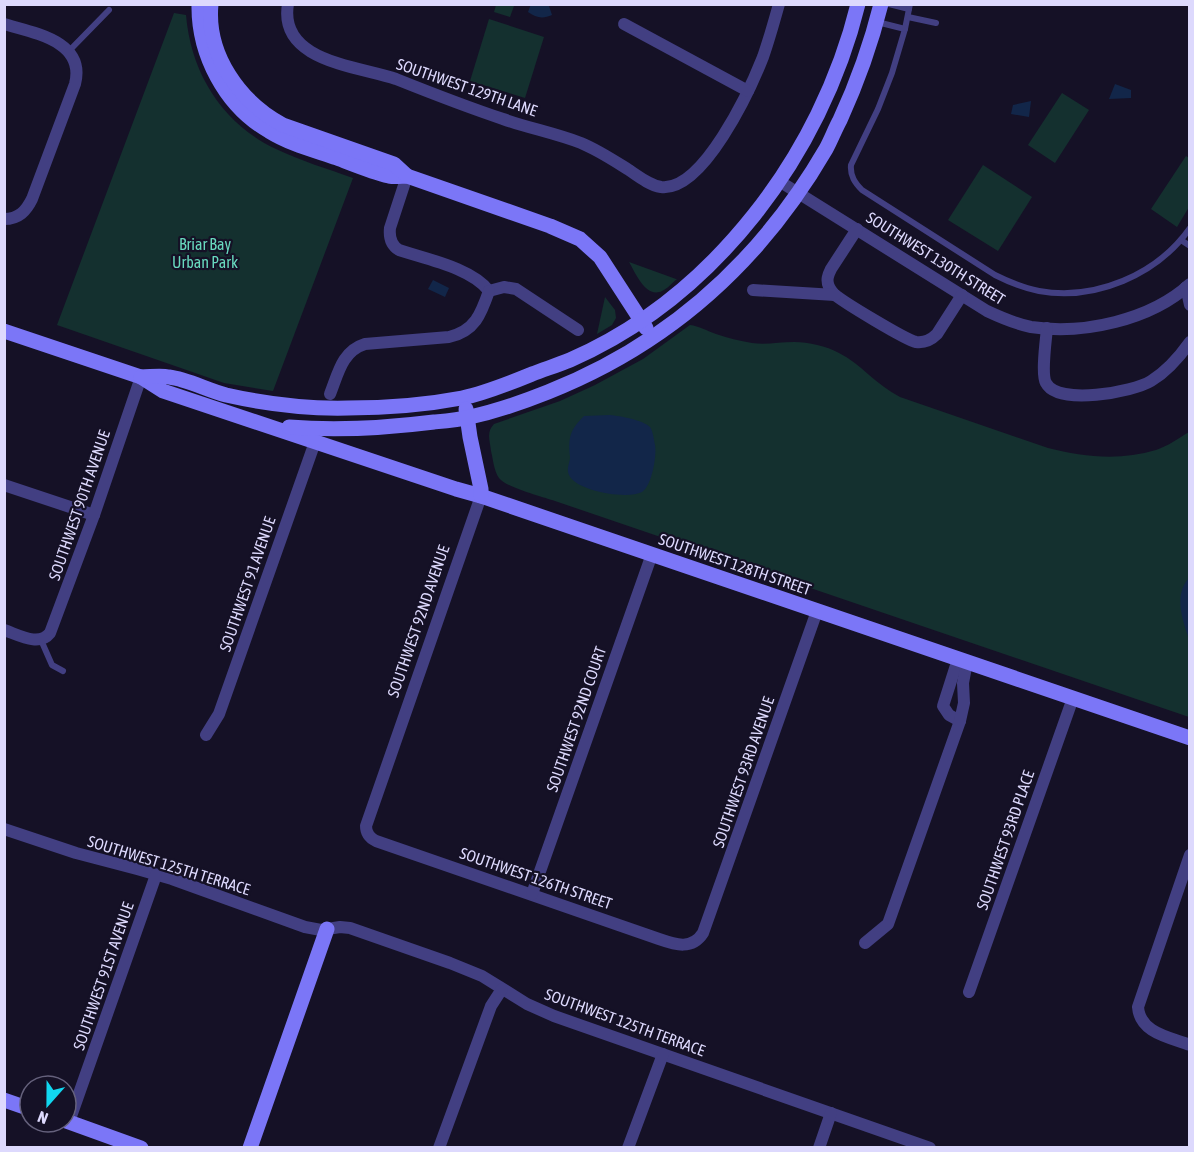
<svg xmlns="http://www.w3.org/2000/svg" width="1194" height="1152" font-family="'Asap Condensed',sans-serif">
  <style>
    .green { fill: #14302f }
    .water { fill: #122649 }
    .lines { fill: none; stroke-linecap: round; stroke-linejoin: round }
    .lane { stroke: #423f82; stroke-width: 6 }
    .street { stroke: #423f82; stroke-width: 12 }
    .secondary { stroke: #7b76f7; stroke-width: 15 }
    .labels { text-anchor: middle; dominant-baseline: central; stroke-width: 4.5; stroke-linejoin: round; paint-order: stroke }
    .street-label { font-size: 16px; fill: #ddd9fd; stroke: #151126 }
    .park-label { font-size: 16px; fill: #68d9be; stroke: #151126 }
  </style>
  <rect width="100%" height="100%" fill="#151126"/>
  <g class="green">
    <polygon points="496,5 514,6 510,17 494,12"/>
    <path d="M174,13l12,2c5,59 37,109 90,134 25,12 52,20 77,29l-80,213 -49,-8 -167,-58z"/>
    <polygon points="489,19 544,37 525,98 470,81"/>
    <polygon points="1062,93 1089,110 1055,163 1028,145"/>
    <polygon points="1186,156 1189,158 1189,207 1177,227 1151,209"/>
    <polygon points="983,165 1032,197 998,251 948,220"/>
    <path d="M629,262l47,17h1c-5,4 -10,10 -15,12 -16,8 -27,-19 -33,-29z"/>
    <polygon points="605,297 615,310 616,318 612,325 597,334"/>
    <path d="M690,325c9,1 17,6 26,9 11,4 24,7 36,9 14,2 28,-1 42,-1 15,0 32,4 45,11 22,11 37,32 61,44l148,51c35,9 72,13 108,2 12,-4 23,-12 33,-18v285l-634,-216c-12,-4 -50,-14 -56,-23 -5,-7 -6,-19 -8,-27 -1,-10 -5,-19 3,-27l66,-23 35,-16 48,-26z"/>
  </g>
  <g class="water">
    <path d="M531,4l18,2 3,9c-9,4 -16,3 -24,-3z"/>
    <polygon points="1115,84 1131,90 1131,98 1109,99"/>
    <polygon points="1031,101 1029,117 1011,114 1013,105"/>
    <polygon points="433,280 449,288 445,297 428,289"/>
    <path d="M610,415c10,1 33,5 40,12 3,4 4,13 5,18 2,10 -3,41 -13,47 -15,8 -66,-1 -73,-17 -3,-7 1,-12 1,-18 -2,-20 0,-27 14,-41z"/>
    <path d="M1189,578v61c-6,-18 -16,-44 0,-61z"/>
  </g>
  <g class="lines">
    <g class="lane">
      <polyline points="889,4 909,9"/>
      <path d="M910,4l-5,25 -13,44 -14,36 -27,56c-1,11 4,18 11,25l133,85c14,7 28,13 44,16 56,10 118,-16 151,-63"/>
      <polyline points="908,17 936,23"/>
      <polyline points="877,22 905,29"/>
      <polyline points="68,52 109,10"/>
      <polyline points="1181,240 1190,246"/>
      <polyline points="41,640 52,665 63,671"/>
    </g>
    <g class="street">
      <path d="M288,4c-10,58 71,62 108,75 35,14 71,28 107,40 25,9 52,14 78,24 17,7 32,17 48,27 9,6 20,15 32,17 42,5 89,-97 102,-130 6,-17 11,-35 16,-53"/>
      <path d="M4,24c30,9 82,17 71,60l-43,115c-6,12 -13,20 -28,20"/>
      <polyline points="624,24 748,91"/>
      <path d="M407,176l-17,52c-1,9 1,17 9,22 27,9 73,18 90,41"/>
      <path d="M779,181l208,130c15,7 29,13 44,16 52,8 120,-7 159,-43"/>
      <path d="M857,229l-26,40c-3,6 -5,11 -2,18 1,2 3,5 5,7 9,8 72,46 82,48 8,1 15,-2 21,-8l25,-39"/>
      <polyline points="1186,287 1190,305"/>
      <polyline points="753,290 835,295"/>
      <polyline points="489,291 504,287 516,289 578,330"/>
      <path d="M1047,328c-1,12 -6,46 -1,55 12,23 87,9 105,-2 15,-9 29,-25 39,-39"/>
      <path d="M330,394c8,-20 12,-43 35,-50l84,-7c26,-6 32,-23 40,-46"/>
      <polyline points="4,485 94,515"/>
      <path d="M481,496l-115,330c0,7 4,12 10,15l283,98c17,6 33,11 44,-6l114,-322"/>
      <path d="M4,630c15,5 35,17 46,3l44,-118 47,-138"/>
      <polyline points="958,659 943,706 949,715 960,721"/>
      <polyline points="206,735 219,714 315,442"/>
      <polyline points="4,829 76,853 137,869 172,879 305,927 321,930 340,927 350,928 450,963 482,976 527,1004 554,1016 930,1148"/>
      <path d="M1190,855l-52,152c2,26 31,30 52,38"/>
      <polyline points="532,894 652,554"/>
      <polyline points="865,943 888,924 960,721 964,703 963,683 967,662"/>
      <polyline points="969,992 1073,698"/>
      <polyline points="69,1122 156,875"/>
      <polyline points="439,1148 491,1006 502,989"/>
      <polyline points="628,1148 663,1054"/>
      <polyline points="819,1148 831,1113"/>
    </g>
    <g class="secondary">
      <path d="M199,4c-1,50 26,102 70,127 21,13 45,19 68,27 16,6 35,14 52,18 6,1 13,0 18,0l143,50 30,13 20,18 46,71"/>
      <path d="M211,4c-5,51 29,98 72,121l111,39 13,12"/>
      <polyline points="4,331 141,377 163,391 456,489 481,496 1190,738"/>
      <path d="M141,377c9,0 19,-2 28,0 18,2 38,13 57,18 40,9 81,14 122,13 39,0 77,-3 114,-10 24,-5 48,-15 70,-24 13,-5 26,-9 38,-14 144,-63 251,-205 288,-356"/>
      <polyline points="466,409 470,437 481,489 481,496"/>
      <path d="M289,427c49,4 97,1 145,-5 12,-1 25,-2 36,-5 27,-6 53,-15 78,-25 121,-48 213,-131 278,-243 5,-9 9,-20 14,-29 17,-37 31,-76 41,-116"/>
      <polyline points="4,1100 30,1109"/>
      <polyline points="66,1121 141,1148"/>
      <polyline points="250,1148 327,929"/>
    </g>
  </g>
  <g class="labels">
    <g class="street-label">
      <text transform="translate(467 87) rotate(19)">SOUTHWEST 129TH LANE</text>
      <text transform="translate(936 258) rotate(32)">SOUTHWEST 130TH STREET</text>
      <text transform="translate(79 505) rotate(-71)">SOUTHWEST 90TH AVENUE</text>
      <text transform="translate(735 564) rotate(19)">SOUTHWEST 128TH STREET</text>
      <text transform="translate(247 584) rotate(-71)">SOUTHWEST 91 AVENUE</text>
      <text transform="translate(418 621) rotate(-71)">SOUTHWEST 92ND AVENUE</text>
      <text transform="translate(576 719) rotate(-71)">SOUTHWEST 92ND COURT</text>
      <text transform="translate(743 772) rotate(-71)">SOUTHWEST 93RD AVENUE</text>
      <text transform="translate(1005 840) rotate(-71)">SOUTHWEST 93RD PLACE</text>
      <text transform="translate(169 865) rotate(17)">SOUTHWEST 125TH TERRACE</text>
      <text transform="translate(536 878) rotate(19)">SOUTHWEST 126TH STREET</text>
      <text transform="translate(103 976) rotate(-71)">SOUTHWEST 91ST AVENUE</text>
      <text transform="translate(625 1022) rotate(20)">SOUTHWEST 125TH TERRACE</text>
    </g>
    <g class="park-label">
      <text x="205" y="244">Briar Bay<tspan x="205" dy="18">Urban Park</tspan></text>
    </g>
  </g>
  <rect width="1194" height="1152" fill="none" stroke="#ddd9fd" stroke-width="12"/>
  <g transform="translate(48 1104) rotate(201)"><circle r="28" fill="#151126" stroke="#65617c" stroke-width="1.5"/>
  <path d="M0-4.5L10 22L0 15L-10 22Z" fill="#11d7f0"/>
  <text y="-9" font-size="16" font-weight="bold" text-anchor="middle" fill="#ddd9fd">N</text>
  </g>
</svg>
